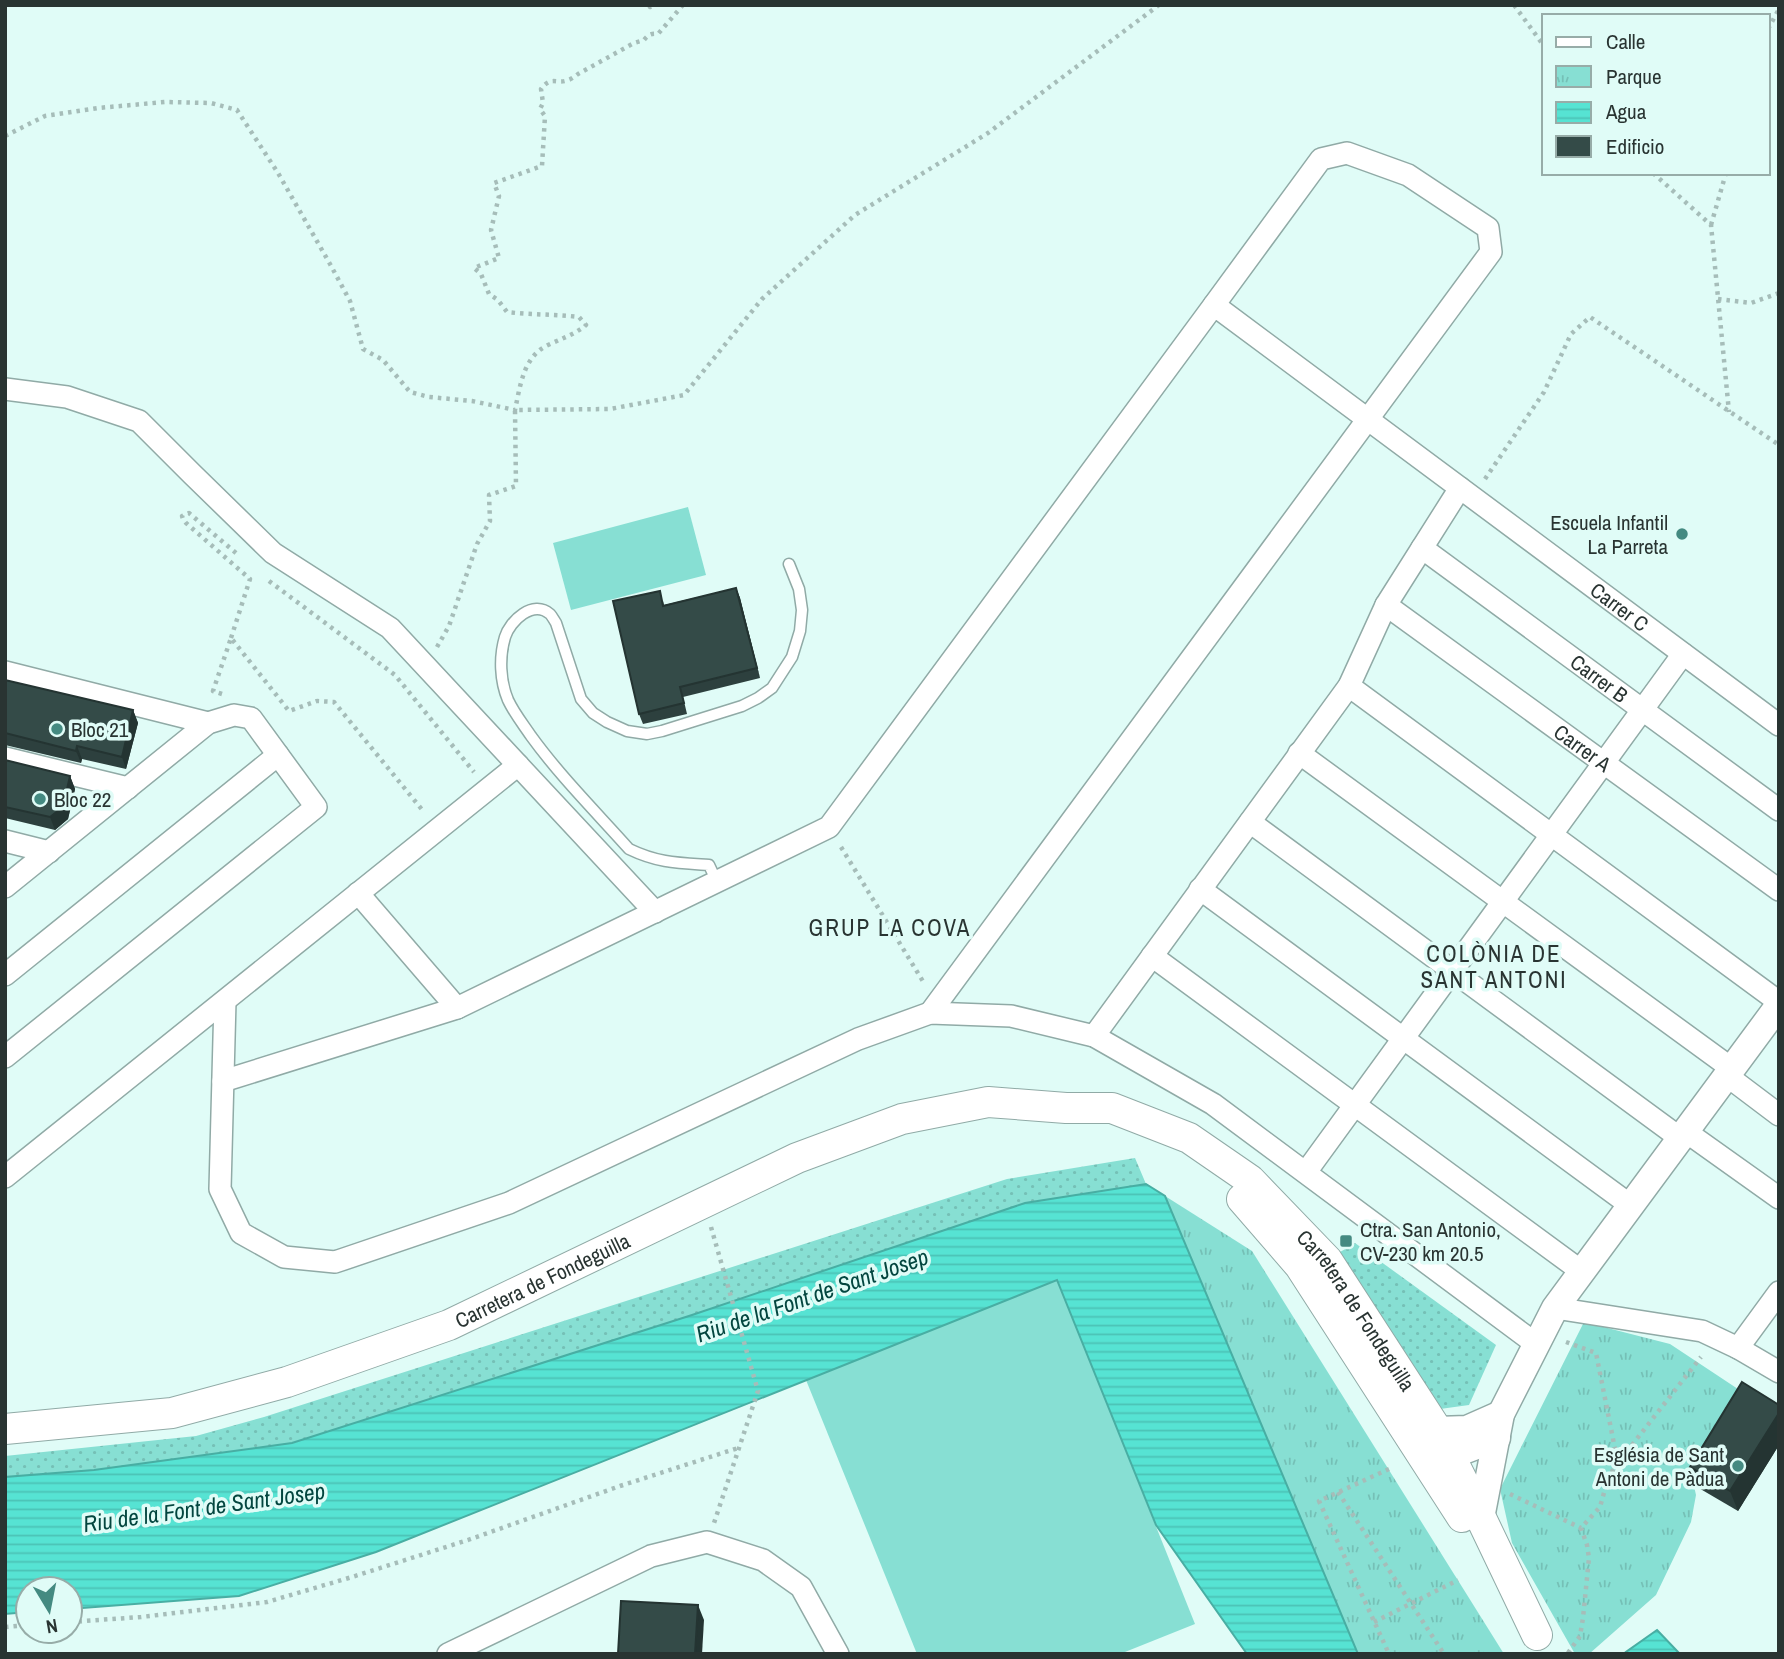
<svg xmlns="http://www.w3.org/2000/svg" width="1784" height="1659" font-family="'Archivo Narrow',sans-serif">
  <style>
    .grass { fill: url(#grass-dots) }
    .park { fill: url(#park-tufts) }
    .pitch { fill: #87dfd3 }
    .water { fill: url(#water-rules); stroke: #48aea3; stroke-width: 2 }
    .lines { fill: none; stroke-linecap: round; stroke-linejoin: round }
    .service-casing { stroke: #90aaa6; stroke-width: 13 }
    .minor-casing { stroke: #90aaa6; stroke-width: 24 }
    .tertiary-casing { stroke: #90aaa6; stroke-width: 29 }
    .secondary-casing { stroke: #90aaa6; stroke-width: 32 }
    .path { stroke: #a6bdb9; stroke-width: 4.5; stroke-dasharray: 3.5 5; stroke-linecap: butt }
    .service { stroke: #fff; stroke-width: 10 }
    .minor { stroke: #fff; stroke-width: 21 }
    .tertiary { stroke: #fff; stroke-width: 26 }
    .secondary { stroke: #fff; stroke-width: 30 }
    .wall { fill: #2d403e }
    .shaded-wall { fill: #243432 }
    .building { fill: #344b48; stroke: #243432; stroke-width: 2 }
    .poi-dot { fill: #448a81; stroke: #e0fcf7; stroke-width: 2.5 }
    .labels { text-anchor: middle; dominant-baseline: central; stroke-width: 7; stroke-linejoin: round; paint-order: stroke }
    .poi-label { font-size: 21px; fill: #293432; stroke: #e0fcf7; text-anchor: start }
    .street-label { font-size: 21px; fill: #293432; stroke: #e0fcf7 }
    .neighbourhood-label { font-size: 23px; letter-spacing: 2px; fill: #293432; stroke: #e0fcf7 }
    .water-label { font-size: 23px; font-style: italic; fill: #03463f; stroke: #e0fcf7 }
  </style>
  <defs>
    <pattern id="grass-dots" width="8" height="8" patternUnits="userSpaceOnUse" patternTransform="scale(1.75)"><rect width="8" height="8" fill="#87dfd3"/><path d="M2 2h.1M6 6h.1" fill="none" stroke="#75c0b6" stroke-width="1.8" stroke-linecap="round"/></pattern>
    <pattern id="park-tufts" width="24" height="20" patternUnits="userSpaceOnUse" patternTransform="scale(1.75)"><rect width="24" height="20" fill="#87dfd3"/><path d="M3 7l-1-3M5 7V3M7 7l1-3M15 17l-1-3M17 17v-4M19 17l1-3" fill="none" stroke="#75c0b6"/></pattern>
    <pattern id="water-rules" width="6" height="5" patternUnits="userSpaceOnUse" patternTransform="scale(1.75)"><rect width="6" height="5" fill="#56e3d3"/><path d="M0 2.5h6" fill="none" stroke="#4bc3b6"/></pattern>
  </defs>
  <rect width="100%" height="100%" fill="#e0fcf7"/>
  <g class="grass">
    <polygon points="1135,1158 1146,1184 1025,1203 692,1315 292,1443 94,1470 5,1477 5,1456 196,1436 264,1417 1007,1179"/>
    <polygon points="1355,1243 1496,1345 1469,1405 1440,1409 1327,1260"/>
  </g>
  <g class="park">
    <polygon points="1165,1196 1252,1251 1504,1654 1358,1654"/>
    <polygon points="1584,1322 1670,1344 1744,1393 1690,1468 1696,1495 1691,1522 1656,1595 1589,1654 1575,1654 1512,1543 1500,1489"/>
  </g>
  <g class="pitch">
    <polygon points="688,507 706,575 571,610 553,543"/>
    <polygon points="1057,1279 1195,1624 1120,1654 917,1654 806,1380"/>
  </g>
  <g class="water">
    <polygon points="1146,1184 1165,1196 1358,1654 1247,1654 1156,1525 1057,1280 376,1552 239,1596 70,1609 70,1589 28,1589 28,1612 5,1614 5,1477 94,1470 292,1443 692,1315 1025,1203"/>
    <polygon points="1657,1630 1680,1654 1628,1654 1626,1652"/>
  </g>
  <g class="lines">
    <defs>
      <path id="service" d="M717,882l-8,-17c-31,-2 -51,-2 -80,-16 -33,-37 -69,-73 -98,-113 -8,-12 -17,-23 -23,-36 -8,-19 -9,-43 -3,-63 5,-16 28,-38 45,-23 2,2 4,6 6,9l25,76 12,14 14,9 20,9 20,3 15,-3 80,-25 16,-8 14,-10 20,-31 8,-26 2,-21 -3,-21 -10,-25"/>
      <g id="minor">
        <polyline points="5,389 67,397 139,421 192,474 273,553 390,628 655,912"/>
        <path id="s1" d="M1422,548l357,262"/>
        <path id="s2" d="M1386,605l393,285"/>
        <polyline points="5,672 208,723"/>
        <polyline points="1349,686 1779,1002"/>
        <polyline points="1299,753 1731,1068"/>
        <polyline points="5,758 128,788"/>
        <polyline points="1250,822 1680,1138"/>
        <polyline points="5,841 49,852"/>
        <polyline points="5,887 208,723 234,715 251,718 316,807 5,1057"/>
        <polyline points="1200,889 1630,1205"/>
        <polyline points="358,893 457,1008"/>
        <polyline points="1152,956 1581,1271"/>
        <polyline points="5,975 278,755"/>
        <polyline points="225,1001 220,1189 241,1233 284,1257 335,1262 509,1203 858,1039 930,1013 1011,1016 1094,1036 1213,1104 1536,1344"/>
        <polyline points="930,1013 1491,252 1488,228 1408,175 1347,153 1321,159 1214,305"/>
        <polyline points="1094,1036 1349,686 1386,605 1460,488"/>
        <polyline points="1726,1075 1779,1115"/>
        <path id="s3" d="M223,1081l234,-73 372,-181 385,-522 565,420"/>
        <polyline points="1685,1131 1779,1198"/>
        <polyline points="1306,1172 1683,654"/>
        <polyline points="5,1177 518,765"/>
        <polyline points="1555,1308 1702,1331 1738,1348 1779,1372"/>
        <polyline points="1738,1348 1779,1292"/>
        <polyline points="448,1654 651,1556 707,1542 763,1560 801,1587 838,1654"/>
      </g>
      <g id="tertiary">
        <polyline points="1437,1430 1467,1429 1501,1414"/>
        <polyline points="1433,1448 1450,1456 1497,1438"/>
        <polyline points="1481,1518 1501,1414 1555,1308 1779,1005"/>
      </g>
      <g id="secondary">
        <polyline points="1242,1199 1300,1266 1462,1517"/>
        <path id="s4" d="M5,1429l167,-16 115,-31 162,-57 348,-167 105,-39 86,-17 78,6h46l77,30 61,42 77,80 110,170 44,88 56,117"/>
      </g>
    </defs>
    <use href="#service" class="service-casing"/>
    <use href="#minor" class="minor-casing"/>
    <use href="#tertiary" class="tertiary-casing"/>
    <use href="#secondary" class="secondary-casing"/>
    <g class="path">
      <polyline points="649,5 650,7 656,5"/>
      <polyline points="1514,5 1544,46"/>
      <polyline points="1768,29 1779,9"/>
      <path d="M5,136l40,-20 53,-8 67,-6 46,1 26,7 41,63 52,91 20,37 13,48 20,11 27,32 19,5 43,4 43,9c5,-23 8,-52 31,-64 14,-7 28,-11 40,-21l-7,-8c-24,-3 -48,-2 -72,-5l-9,-12 -9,-6 -8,-20 -7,-6 25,-10 -8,-28 8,-34 -5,-13 48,-17 3,-50 -5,-7 3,-6 -2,-14c11,-14 15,-4 27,-9 4,-1 7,-4 10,-6l56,-31 10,-3c4,-5 7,-7 14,-6l25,-29"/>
      <polyline points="1653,173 1711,225 1729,412"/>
      <polyline points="1711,225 1726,173"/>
      <polyline points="1718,299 1751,303 1779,293"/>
      <polyline points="1485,479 1544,392 1571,334 1590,317 1779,445"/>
      <polyline points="269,581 395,675 474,772"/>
      <polyline points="231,638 250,579 186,523 183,519 182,516 189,513 236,553"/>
      <polyline points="437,647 449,626 477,544 490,521 489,495 516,486 515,410 610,409 684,395 762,299 855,215 988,133 1159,5"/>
      <polyline points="222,694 213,691 231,638 289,711 317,701 334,702 424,812"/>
      <polyline points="841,847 924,983"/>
      <polyline points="711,1227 758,1391 714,1523"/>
      <polyline points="1566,1342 1596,1353 1618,1464"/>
      <polyline points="1389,1469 1319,1501 1389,1654"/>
      <polyline points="1338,1492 1444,1654"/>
      <polyline points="1510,1494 1581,1528"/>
      <polyline points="70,1622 141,1617 267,1602 352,1577 468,1540 620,1486 738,1448"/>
      <polyline points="1374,1622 1458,1580"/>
      <polyline points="5,1627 28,1625"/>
      <polyline points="1568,1653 1580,1636 1583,1618 1589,1558 1587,1545 1581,1528 1600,1507 1607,1482 1614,1468 1701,1357"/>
    </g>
    <use href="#service" class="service"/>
    <use href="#minor" class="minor"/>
    <use href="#tertiary" class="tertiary"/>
    <use href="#secondary" class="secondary"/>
  </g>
  <g class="wall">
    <polygon points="736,588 740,598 760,678 683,697 687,714 643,724 639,714 663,601 664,605"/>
    <polygon points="5,680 133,710 138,723 126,769 82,759 81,763 5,745"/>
    <polygon points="5,760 70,776 75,789 68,819 55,830 5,818"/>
    <polygon points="1779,1405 1779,1445 1738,1511 1697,1487 1690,1467"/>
  </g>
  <g class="shaded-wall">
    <polygon points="736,588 740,598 760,678 757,668"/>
    <polygon points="133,710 138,723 126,769 122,757"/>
    <polygon points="77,746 82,759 81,763 76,751"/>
    <polygon points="70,776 75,789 68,819 55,830 50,817"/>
    <polygon points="1779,1413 1779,1445 1738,1511 1730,1491"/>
    <polygon points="698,1605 704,1620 702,1654 695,1654"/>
  </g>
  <g class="building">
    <polygon points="736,588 757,668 680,687 684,703 639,714 613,601 660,591 663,606"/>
    <polygon points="5,680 133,710 122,757 77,746 76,751 5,733"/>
    <polygon points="5,760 70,776 63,807 50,817 5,807"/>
    <polygon points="1742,1382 1779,1405 1779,1413 1730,1491 1690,1467"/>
    <polygon points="621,1601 698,1605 695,1654 618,1654"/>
  </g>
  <g class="poi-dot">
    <circle cx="1682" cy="534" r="7"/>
    <circle cx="57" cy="729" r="7"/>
    <circle cx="40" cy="799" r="7"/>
    <rect x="1339" y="1234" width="14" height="14" rx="3.5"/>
    <circle cx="1738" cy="1466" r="7"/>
  </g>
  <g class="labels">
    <g class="poi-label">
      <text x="1668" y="522" text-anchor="end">Escuela Infantil<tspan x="1668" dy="24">La Parreta</tspan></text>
      <text x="71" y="729">Bloc 21</text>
      <text x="54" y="799">Bloc 22</text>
      <text x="1360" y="1229">Ctra. San Antonio,<tspan x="1360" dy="24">CV-230 km 20.5</tspan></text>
      <text x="1724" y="1454" text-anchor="end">Església de Sant<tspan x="1724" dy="24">Antoni de Pàdua</tspan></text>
    </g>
    <g class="street-label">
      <text stroke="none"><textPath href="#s3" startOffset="1813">Carrer C</textPath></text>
      <text stroke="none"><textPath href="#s1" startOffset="220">Carrer B</textPath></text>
      <text stroke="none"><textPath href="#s2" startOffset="243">Carrer A</textPath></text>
      <text stroke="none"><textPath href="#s4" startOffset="562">Carretera de Fondeguilla</textPath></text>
      <text stroke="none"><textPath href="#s4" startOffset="1494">Carretera de Fondeguilla</textPath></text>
    </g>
    <g class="neighbourhood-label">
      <text x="890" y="927">GRUP LA COVA</text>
      <text x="1494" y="953">COLÒNIA DE<tspan x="1494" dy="26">SANT ANTONI</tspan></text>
    </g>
    <g class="water-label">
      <text transform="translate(812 1295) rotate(-19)">Riu de la Font de Sant Josep</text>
      <text transform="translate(204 1507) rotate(-8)">Riu de la Font de Sant Josep</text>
    </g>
  </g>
  <rect width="1784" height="1659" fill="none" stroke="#293432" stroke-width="14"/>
  <rect x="1542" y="14" width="228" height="161" fill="#e0fcf7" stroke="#97aca8" stroke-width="2"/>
  <rect x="1556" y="37" width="35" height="10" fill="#ffffff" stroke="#97aca8" stroke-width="2"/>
  <text x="1606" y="49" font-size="21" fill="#293432">Calle</text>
  <rect x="1556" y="66" width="35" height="21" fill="url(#park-tufts)" stroke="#97aca8" stroke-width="2"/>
  <text x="1606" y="84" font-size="21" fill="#293432">Parque</text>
  <rect x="1556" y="102" width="35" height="21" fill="url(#water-rules)" stroke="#97aca8" stroke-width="2"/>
  <text x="1606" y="119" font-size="21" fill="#293432">Agua</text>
  <rect x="1556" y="136" width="35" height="21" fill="#344b48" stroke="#97aca8" stroke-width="2"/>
  <text x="1606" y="154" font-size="21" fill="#293432">Edificio</text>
  <g transform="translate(49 1610) rotate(170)"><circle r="33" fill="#e0fcf7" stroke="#97aca8" stroke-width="2"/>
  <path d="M0-5L12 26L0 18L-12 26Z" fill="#448a81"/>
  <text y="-10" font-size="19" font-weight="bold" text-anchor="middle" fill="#293432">N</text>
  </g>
</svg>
